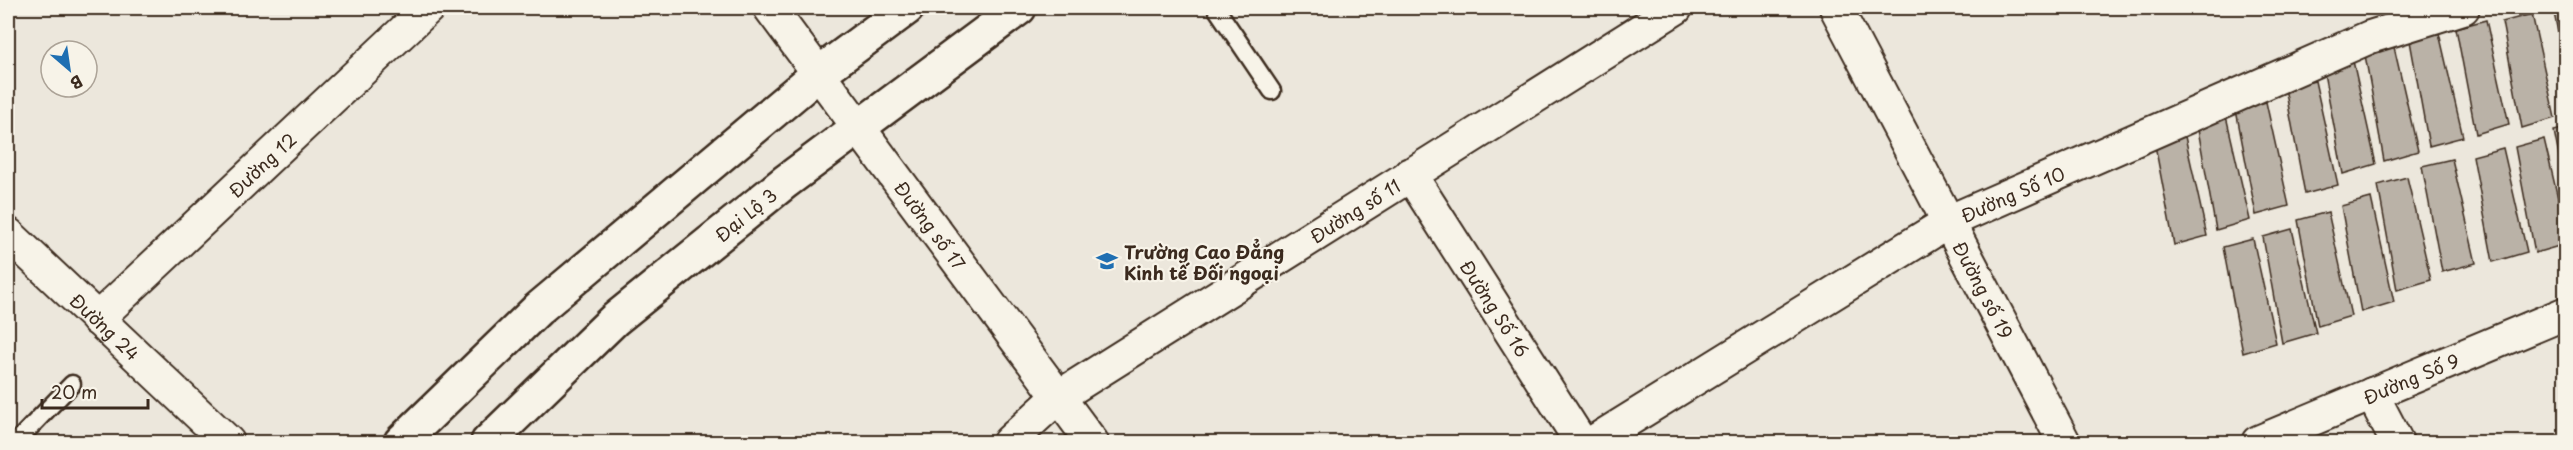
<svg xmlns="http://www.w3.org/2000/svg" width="2573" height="450" font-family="'Playpen Sans',sans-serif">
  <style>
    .building { fill: #bab2a7; stroke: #3b2a1e; stroke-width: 1.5 }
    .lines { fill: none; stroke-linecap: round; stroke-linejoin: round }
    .lane-casing { stroke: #3b2a1e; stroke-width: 21 }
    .street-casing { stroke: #3b2a1e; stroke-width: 36 }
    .secondary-casing { stroke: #3b2a1e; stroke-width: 38 }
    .lane { stroke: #f7f3e8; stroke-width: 16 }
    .street { stroke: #f7f3e8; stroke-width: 32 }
    .secondary { stroke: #f7f3e8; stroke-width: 33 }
    .labels { text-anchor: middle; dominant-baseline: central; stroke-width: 4.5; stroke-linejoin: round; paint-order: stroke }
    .street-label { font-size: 18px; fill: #3b2a1e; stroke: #f7f3e8 }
    .poi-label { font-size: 18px; font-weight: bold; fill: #3b2a1e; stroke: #f7f3e8; text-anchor: start }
  </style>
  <rect width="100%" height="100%" fill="#ece7dc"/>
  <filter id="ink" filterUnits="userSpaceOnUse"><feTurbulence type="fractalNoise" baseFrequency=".0167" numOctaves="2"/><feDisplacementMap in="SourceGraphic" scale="12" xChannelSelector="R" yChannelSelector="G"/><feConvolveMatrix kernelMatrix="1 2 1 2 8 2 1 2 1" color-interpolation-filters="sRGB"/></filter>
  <g filter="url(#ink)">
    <g class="building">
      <polygon points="2553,8 2566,8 2566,72"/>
      <polygon points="2532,14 2555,118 2522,128 2502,22"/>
      <polygon points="2486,20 2509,124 2476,134 2456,28"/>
      <polygon points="2439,33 2463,137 2429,146 2410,41"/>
      <polygon points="2394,47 2418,151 2384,161 2365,55"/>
      <polygon points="2353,61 2376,164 2343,174 2323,68"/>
      <polygon points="2315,81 2338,185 2305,194 2285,88"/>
      <polygon points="2266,102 2289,206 2256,215 2236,110"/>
      <polygon points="2226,116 2250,220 2216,230 2197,124"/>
      <polygon points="2566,128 2566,192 2554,131"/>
      <polygon points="2184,132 2207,236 2174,245 2154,140"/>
      <polygon points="2544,139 2566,232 2566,244 2535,253 2515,147"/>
      <polygon points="2503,148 2527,252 2493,262 2473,156"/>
      <polygon points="2452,159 2476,263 2442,272 2422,166"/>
      <polygon points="2407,177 2431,280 2397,290 2378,185"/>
      <polygon points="2371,198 2394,302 2361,312 2341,206"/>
      <polygon points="2328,212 2351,316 2318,326 2298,220"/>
      <polygon points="2292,229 2316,333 2282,343 2263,237"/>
      <polygon points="2253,239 2276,343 2243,353 2223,247"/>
    </g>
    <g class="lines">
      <defs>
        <g id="lane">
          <polyline points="1216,8 1272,91"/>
          <polyline points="16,442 72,384"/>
        </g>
        <g id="street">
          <path id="s1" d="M770,8l322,434"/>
          <path id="s2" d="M1836,8l228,434"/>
          <path id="s3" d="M1410,174l171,268"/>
          <path id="s4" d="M8,234l220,208"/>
          <path id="s5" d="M97,319l331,-311"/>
          <polyline points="2372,394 2397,442"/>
          <path id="s6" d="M1009,442l49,-45 618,-389"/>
          <path id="s7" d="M1593,442l357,-221 420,-184 93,-29"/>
          <path id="s8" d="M2258,442l308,-129"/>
        </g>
        <g id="secondary">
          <polyline points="401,442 538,309 818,74 907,8"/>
          <path id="s9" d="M488,442l126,-122 171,-138 234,-174"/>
        </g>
      </defs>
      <use href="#lane" class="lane-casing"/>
      <use href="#street" class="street-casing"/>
      <use href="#secondary" class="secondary-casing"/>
      <use href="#lane" class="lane"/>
      <use href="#street" class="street"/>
      <use href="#secondary" class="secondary"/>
    </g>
  </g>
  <defs>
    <symbol id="university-bare" viewBox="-9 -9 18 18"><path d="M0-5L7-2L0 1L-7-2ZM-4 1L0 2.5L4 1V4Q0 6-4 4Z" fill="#1f6fb2" stroke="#f7f3e8" stroke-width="2.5" paint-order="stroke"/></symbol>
  </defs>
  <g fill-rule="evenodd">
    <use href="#university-bare" x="1092" y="246" width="30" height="30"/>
  </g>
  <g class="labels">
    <g class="street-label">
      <text stroke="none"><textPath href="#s5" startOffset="226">Đường 12</textPath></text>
      <text stroke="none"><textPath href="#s7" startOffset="488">Đường Số 10</textPath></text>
      <text stroke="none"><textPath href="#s6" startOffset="417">Đường số 11</textPath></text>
      <text stroke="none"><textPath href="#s9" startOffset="344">Đại Lộ 3</textPath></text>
      <text stroke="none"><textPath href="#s1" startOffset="270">Đường số 17</textPath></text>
      <text stroke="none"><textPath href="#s2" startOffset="318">Đường số 19</textPath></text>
      <text stroke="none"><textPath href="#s3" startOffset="159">Đường Số 16</textPath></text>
      <text stroke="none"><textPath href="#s4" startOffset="134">Đường 24</textPath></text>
      <text stroke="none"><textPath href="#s8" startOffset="166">Đường Số 9</textPath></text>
    </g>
    <g class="poi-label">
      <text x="1124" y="251">Trường Cao Đẳng<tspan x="1124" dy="21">Kinh tế Đối ngoại</tspan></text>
    </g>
  </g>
  <rect width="2573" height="450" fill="none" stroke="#f7f3e8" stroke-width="30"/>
  <rect x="15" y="15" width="2543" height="420" fill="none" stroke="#3b2a1e" stroke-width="2" filter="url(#ink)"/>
  <g transform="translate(69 69) rotate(151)"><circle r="28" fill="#f7f3e8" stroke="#aca397" stroke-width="1.5"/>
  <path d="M0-4.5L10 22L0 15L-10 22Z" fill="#1f6fb2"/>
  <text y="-9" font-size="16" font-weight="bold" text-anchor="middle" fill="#3b2a1e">B</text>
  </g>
  <path d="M42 399v9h106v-9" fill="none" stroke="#3b2a1e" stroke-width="3"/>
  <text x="51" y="399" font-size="18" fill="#3b2a1e" stroke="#f7f3e8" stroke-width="4.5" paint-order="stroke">20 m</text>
</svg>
